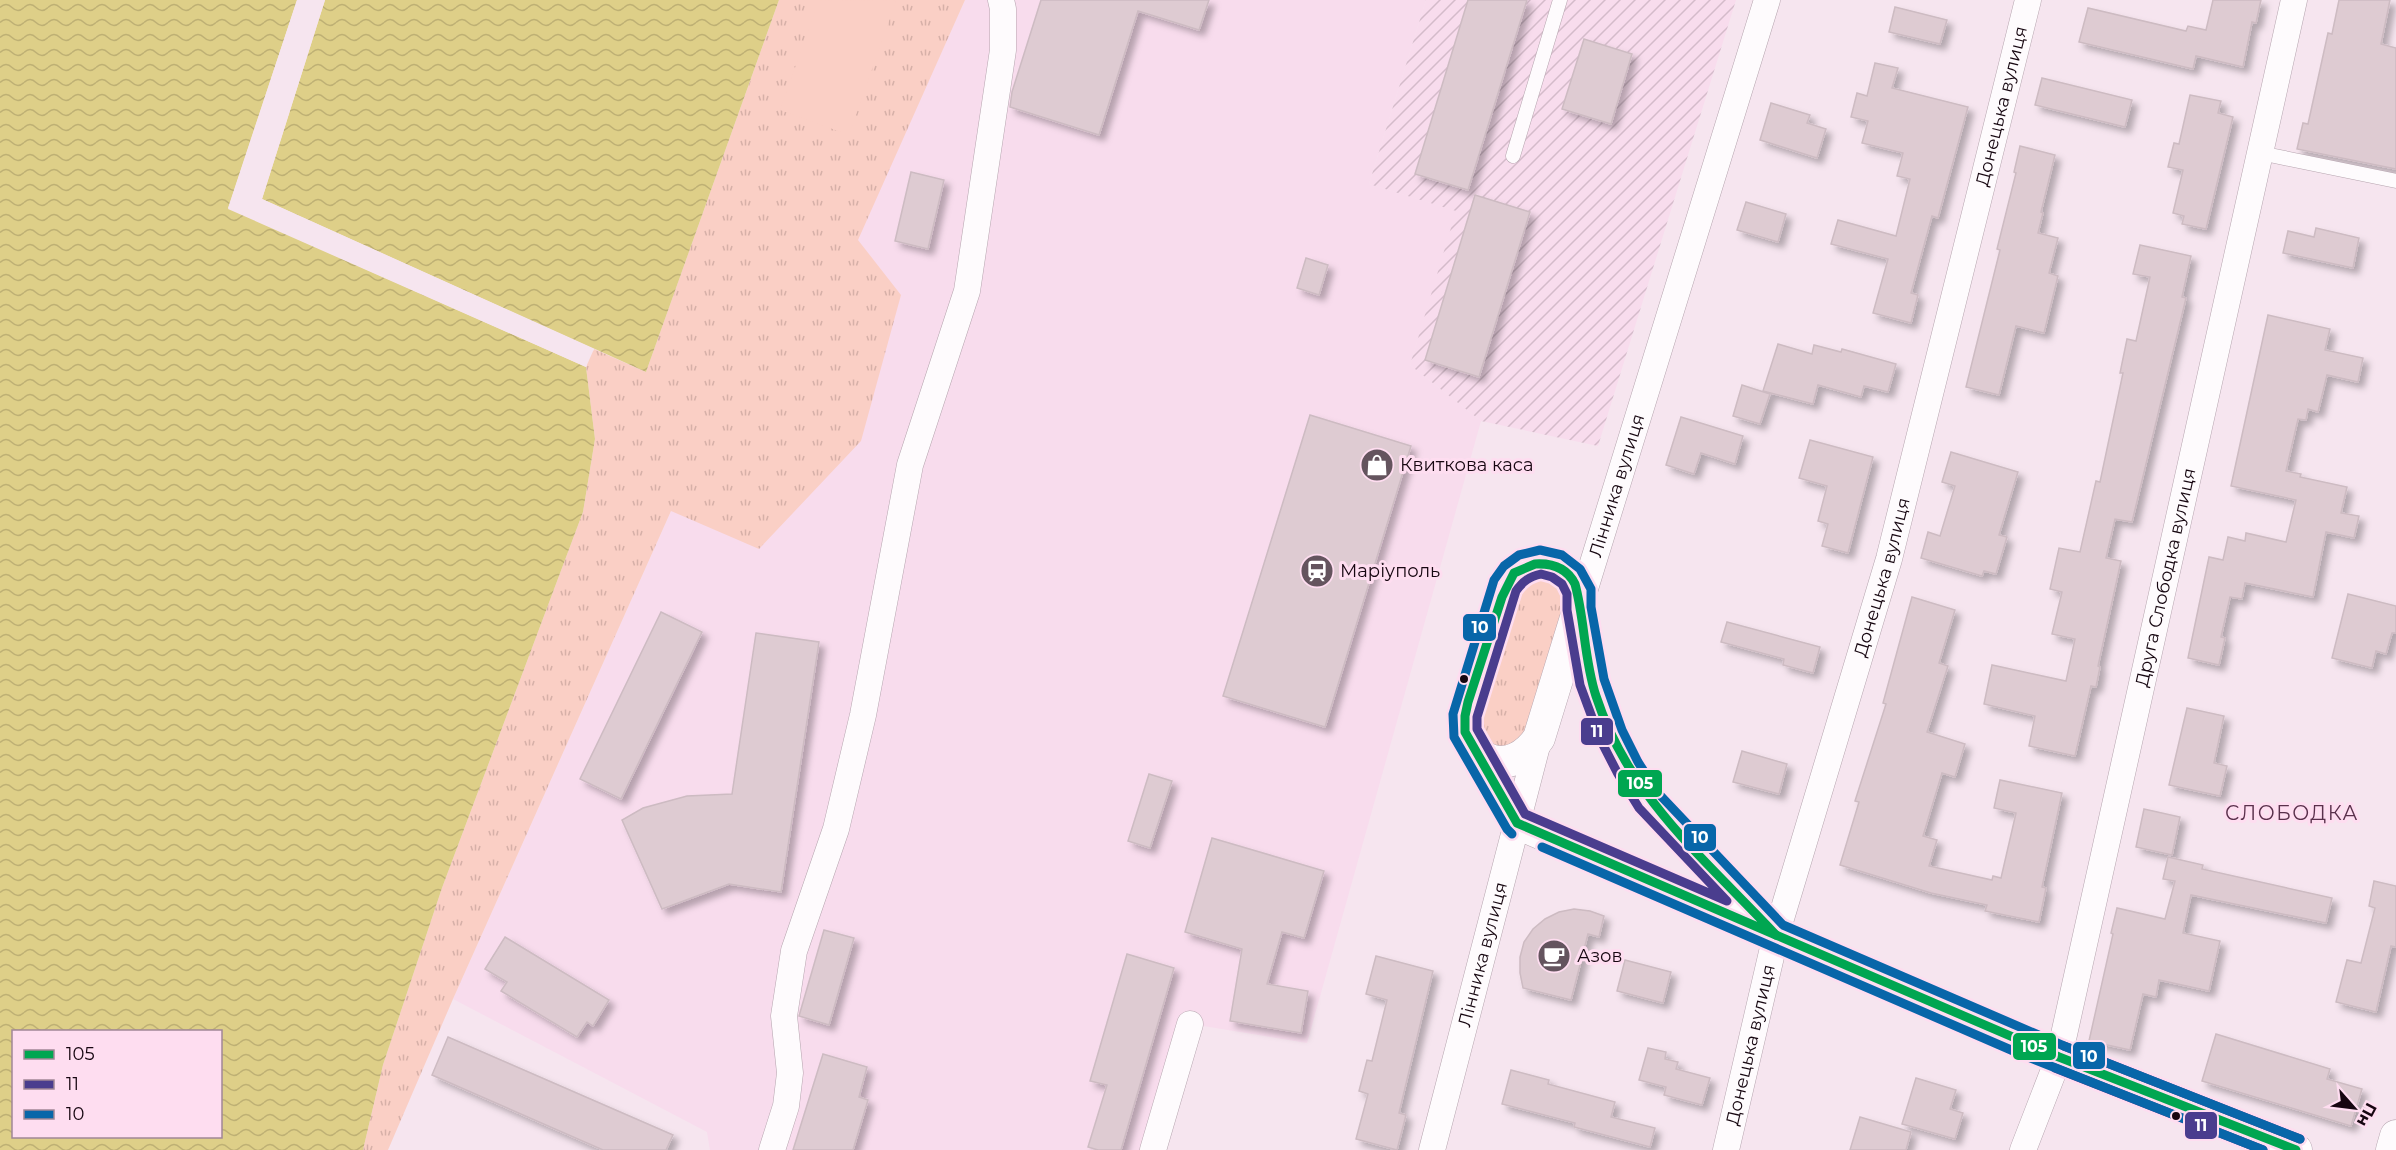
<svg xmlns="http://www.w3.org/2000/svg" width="2396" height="1150" font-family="Montserrat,sans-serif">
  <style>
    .built { fill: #f8dced }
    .industrial { fill: url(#industrial-furrows) }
    .grass { fill: url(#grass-tufts) }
    .garden { fill: #facfc5 }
    .water { fill: url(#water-waves); fill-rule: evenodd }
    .pier { fill: #f6e5ef }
    .building { fill: #decbd2; stroke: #cdbbc2; stroke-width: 1.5; filter: url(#shadow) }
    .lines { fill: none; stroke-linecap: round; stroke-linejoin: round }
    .service-casing { stroke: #b5a4ae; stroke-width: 15 }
    .minor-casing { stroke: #b5a4ae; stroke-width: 27 }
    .tertiary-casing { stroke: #b5a4ae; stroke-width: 33 }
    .service { stroke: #fefbfd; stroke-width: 14 }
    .minor { stroke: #fefbfd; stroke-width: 26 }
    .tertiary { stroke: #fefbfd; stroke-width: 32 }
    .bus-1-casing { stroke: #feddf0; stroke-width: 14 }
    .bus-2-casing { stroke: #feddf0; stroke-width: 14 }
    .bus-3-casing { stroke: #feddf0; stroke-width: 14 }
    .bus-1 { stroke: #00a651; stroke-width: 9 }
    .bus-2 { stroke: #4a3d8e; stroke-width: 9 }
    .bus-3 { stroke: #0866a9; stroke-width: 9 }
    .bus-dot { fill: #160610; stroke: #feddf0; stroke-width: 2 }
    .labels { text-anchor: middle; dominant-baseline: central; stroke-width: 6; stroke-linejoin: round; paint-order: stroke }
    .street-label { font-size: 18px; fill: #160610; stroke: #feddf0 }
    .poi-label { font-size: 18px; fill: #160610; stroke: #feddf0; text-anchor: start }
    .neighbourhood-label { font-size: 20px; letter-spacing: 1.5px; fill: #59304b; stroke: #feddf0 }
    .line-badge { stroke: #feddf0; stroke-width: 2 }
    .badge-label { font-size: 16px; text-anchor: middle; font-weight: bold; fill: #fff }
  </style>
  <defs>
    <pattern id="industrial-furrows" width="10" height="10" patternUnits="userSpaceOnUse" patternTransform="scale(1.5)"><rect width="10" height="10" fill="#f8dced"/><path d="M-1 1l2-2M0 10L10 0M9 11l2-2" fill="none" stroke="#d4bbca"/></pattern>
    <pattern id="grass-tufts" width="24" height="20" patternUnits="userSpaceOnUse" patternTransform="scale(1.5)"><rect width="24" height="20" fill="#facfc5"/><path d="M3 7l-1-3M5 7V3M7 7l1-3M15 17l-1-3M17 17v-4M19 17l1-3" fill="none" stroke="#d6b0a8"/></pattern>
    <pattern id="water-waves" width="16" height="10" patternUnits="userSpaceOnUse" patternTransform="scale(1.5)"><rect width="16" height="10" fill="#decf88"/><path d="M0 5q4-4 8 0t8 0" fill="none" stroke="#beb074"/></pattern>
    <filter id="shadow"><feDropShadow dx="5.5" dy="5.5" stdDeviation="3" flood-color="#0004"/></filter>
  </defs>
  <rect width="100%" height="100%" fill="#f6e5ef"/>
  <polygon class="built" points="965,0 1426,0 1369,184 1457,211 1410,365 1481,421 1307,1043 1179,1022 1141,1150 710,1150 707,1132 453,999 671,511 901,296 857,240"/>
  <polygon class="industrial" points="1426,0 1736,0 1598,446 1481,421 1410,365 1456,211 1369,184"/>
  <g class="grass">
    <polygon points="779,0 965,0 858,240 901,295 861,441 759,549 671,511 453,999 388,1150 363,1150 383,1065 442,888 583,512 595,439 586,367 594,349 646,372"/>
    <polygon points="1539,570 1570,596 1529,734 1493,753 1475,718 1514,590"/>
  </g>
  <polygon class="garden" points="819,0 896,1 849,135 780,110"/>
  <g class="water">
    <path d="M0,0h297l-69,208 358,159 9,72 -12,73 -141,376 -59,177 -20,85h-363zM14,1032h206v104h-206z"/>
    <polygon points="325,0 779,0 646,372 262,199"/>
  </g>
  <g class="pier">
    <polygon points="297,0 300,0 231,207 587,365 586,367 228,209"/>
    <polygon points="322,0 325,0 262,199 594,349 593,351 259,201"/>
  </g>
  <g class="building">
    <polygon points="1041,0 1209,0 1199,30 1138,11 1099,135 1010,107 1012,92"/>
    <polygon points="1468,0 1527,0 1468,190 1415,174"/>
    <polygon points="2213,0 2261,0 2256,23 2252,22 2243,67 2196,56 2193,69 2079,42 2088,8 2186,31 2188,26 2206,30"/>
    <polygon points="2339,0 2390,0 2381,44 2396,48 2396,169 2297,149 2303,123 2308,124 2328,33 2332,34"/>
    <polygon points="1895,7 1947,20 1940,44 1889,32"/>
    <polygon points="1584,39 1632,54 1611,124 1562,109"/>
    <polygon points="1875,63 1898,68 1892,88 1968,107 1938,218 1932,216 1911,293 1918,295 1911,323 1873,313 1888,259 1831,244 1838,220 1896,236 1910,179 1897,176 1903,153 1862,143 1868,121 1851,117 1857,93 1867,96"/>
    <polygon points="2042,78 2132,100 2125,127 2035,105"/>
    <polygon points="2190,95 2221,101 2218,113 2233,117 2206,229 2182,224 2184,216 2173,213 2183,170 2168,167 2174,143 2179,144"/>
    <polygon points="1771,103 1810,115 1807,123 1826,129 1817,158 1760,140"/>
    <polygon points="2020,146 2055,155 2041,212 2043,213 2038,233 2058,238 2049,273 2058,276 2044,333 2016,326 1999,395 1966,387 2000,250 1997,249 2016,173 2014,172"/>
    <polygon points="911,172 944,180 928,249 895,241"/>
    <polygon points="1475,195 1530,212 1479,377 1425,360"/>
    <polygon points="1746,202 1786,214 1778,242 1737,230"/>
    <polygon points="2316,228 2359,238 2353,268 2283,253 2288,231 2314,237"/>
    <polygon points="2140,245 2191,256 2182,297 2186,298 2132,522 2115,519 2106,558 2121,561 2098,666 2100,667 2096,687 2091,686 2075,756 2029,746 2035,716 1984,704 1992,665 2066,681 2075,639 2052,634 2062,592 2050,589 2059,548 2080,552 2096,481 2100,482 2123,373 2120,373 2127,339 2136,341 2150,277 2133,274"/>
    <polygon points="1306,258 1328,265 1319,295 1297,288"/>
    <polygon points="2268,315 2330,329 2325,350 2363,358 2358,382 2327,375 2318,412 2308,409 2306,420 2298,419 2286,471 2301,474 2300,477 2347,487 2341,513 2359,516 2354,538 2326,532 2313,597 2245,583 2242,599 2230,597 2221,637 2225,638 2219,665 2188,658 2209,557 2223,560 2228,537 2245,541 2246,533 2286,542 2296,500 2231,486"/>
    <polygon points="1778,344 1812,354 1814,345 1841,352 1842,349 1896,364 1888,392 1864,386 1861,397 1818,385 1813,404 1763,391"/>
    <polygon points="1742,385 1770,394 1760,424 1733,416"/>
    <polygon points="1310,415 1411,446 1325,727 1223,696"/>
    <polygon points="1681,417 1743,436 1735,464 1701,453 1694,474 1666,465"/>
    <polygon points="1810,440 1873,457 1848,553 1822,546 1828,524 1818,521 1827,486 1799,478"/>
    <polygon points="1951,452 2018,472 1999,535 2007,537 1996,574 1984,571 1982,576 1921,558 1928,532 1940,536 1955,486 1942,482"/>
    <polygon points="2348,594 2396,606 2396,633 2392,633 2386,654 2376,651 2372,668 2332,658"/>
    <polygon points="1912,597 1955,610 1939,663 1948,666 1927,732 1965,744 1955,777 1942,773 1923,836 1937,840 1929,866 1992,880 1993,876 2001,878 2016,813 1994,808 2000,780 2062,793 2042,887 2046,888 2039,922 1985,911 1987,905 1931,893 1840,865 1859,802 1855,801 1886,704 1883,703"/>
    <polygon points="661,612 702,632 621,799 580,779"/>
    <polygon points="1727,622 1820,647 1813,673 1783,665 1784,659 1721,642"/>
    <polygon points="756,633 819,642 781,892 729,884 662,909 622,820 643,808 687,796 732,794"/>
    <polygon points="2187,708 2224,716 2214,763 2227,766 2220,796 2169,785"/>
    <polygon points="1742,751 1787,764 1779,794 1733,782"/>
    <polygon points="1149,774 1172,781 1150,848 1128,841"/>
    <polygon points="2144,809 2180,817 2172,855 2136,847"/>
    <polygon points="1212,838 1324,871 1304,938 1282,932 1267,984 1308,991 1301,1033 1230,1021 1242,949 1185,932"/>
    <polygon points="2168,857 2203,865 2202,869 2332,898 2326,923 2191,895 2183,933 2220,941 2209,991 2159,980 2156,997 2143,994 2130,1050 2089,1041 2113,934 2111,933 2117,908 2165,919 2175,881 2163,879"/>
    <polygon points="2374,881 2396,886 2396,947 2391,946 2376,1012 2336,1002 2347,960 2361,963 2375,908 2369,906"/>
    <polygon points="1574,909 1590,911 1604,916 1599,937 1588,934 1571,1000 1523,988 1520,973 1520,957 1524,942 1533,929 1545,919 1559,912"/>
    <polygon points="824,930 854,938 829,1025 799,1016"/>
    <polygon points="505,937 609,1000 593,1026 587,1022 577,1037 501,991 507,982 485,969"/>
    <polygon points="1127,954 1174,968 1121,1150 1098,1150 1088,1147 1107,1085 1090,1081"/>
    <polygon points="1376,956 1433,971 1399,1113 1406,1115 1397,1150 1356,1139 1368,1094 1359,1091 1367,1060 1372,1061 1387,1000 1366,994"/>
    <polygon points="1625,960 1671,972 1663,1003 1617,991"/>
    <polygon points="2216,1034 2330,1069 2327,1079 2362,1089 2351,1126 2202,1081"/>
    <polygon points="448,1037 673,1135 666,1150 603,1150 432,1075"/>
    <polygon points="1648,1048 1666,1052 1665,1059 1678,1062 1676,1069 1710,1078 1702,1105 1664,1095 1666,1087 1639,1080"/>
    <polygon points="823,1054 867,1067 859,1097 868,1100 853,1150 793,1150"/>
    <polygon points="1511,1070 1549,1080 1548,1084 1615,1102 1611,1117 1655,1128 1650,1147 1574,1127 1575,1123 1502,1104"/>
    <polygon points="1916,1078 1956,1090 1950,1109 1963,1113 1955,1139 1902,1124"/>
    <polygon points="1860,1117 1911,1132 1906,1150 1850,1150"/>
  </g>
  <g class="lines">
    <defs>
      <g id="service">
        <polyline points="2260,153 2396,181"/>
        <polyline points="1513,156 1560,0"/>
      </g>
      <g id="minor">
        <path id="s1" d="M1579,608l188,-608"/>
        <polyline points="772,1150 786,1106 790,1073 784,1016 794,951 836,829 863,715 910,465 967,291 1003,50 1003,9 1001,0"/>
        <polyline points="1153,1150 1190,1024"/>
        <path id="s2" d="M1432,1150l107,-412"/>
        <path id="s3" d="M1726,1150l50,-215 113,-376 139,-559"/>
        <path id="s4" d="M2023,1150l36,-93 235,-1057"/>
      </g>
      <g id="tertiary">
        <path d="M1579,608l-40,130c-28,41 -74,27 -74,-23l40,-129 8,-12 13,-9 15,-3 16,4 14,10 8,15v17l13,74 19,53 17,33 20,32 119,126"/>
        <polyline points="1472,747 1517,823 2059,1057 2296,1150"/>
        <polyline points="2392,1150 2396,1136"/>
      </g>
    </defs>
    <use href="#service" class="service-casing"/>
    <use href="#minor" class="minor-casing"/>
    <use href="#tertiary" class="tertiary-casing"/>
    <use href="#service" class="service"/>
    <use href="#minor" class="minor"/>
    <use href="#tertiary" class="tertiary"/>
    <defs>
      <g id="bus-1">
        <path d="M1535,564c17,-1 32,4 40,20 10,37 9,76 21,112 33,102 109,163 180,239l-259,-112 -52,-91v-16l3,-14 34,-105 12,-24z"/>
        <polyline points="1776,935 2059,1057 2296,1150"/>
      </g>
      <g id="bus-2">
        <path d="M1541,574l11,3 10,7 5,10v16l13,75 20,54 18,35 21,34 88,93 -202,-87 -48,-85v-12l39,-126c7,-10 13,-14 25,-17z"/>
        <polyline points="2064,1046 2300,1139"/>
        <polyline points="2055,1068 2263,1150"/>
      </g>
      <g id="bus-3">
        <polyline points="1512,834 1507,829 1454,737 1453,714 1494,580 1504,566 1519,555 1540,550 1562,555 1580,569 1591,589 1591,607 1604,679 1622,730 1638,762 1658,793 1783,925 2064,1046 2300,1139"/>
        <polyline points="1542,847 2018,1053 2263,1150"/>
      </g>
    </defs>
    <use href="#bus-1" class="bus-1-casing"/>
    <use href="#bus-2" class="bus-2-casing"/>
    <use href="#bus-3" class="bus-3-casing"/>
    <use href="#bus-1" class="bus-1"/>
    <use href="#bus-2" class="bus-2"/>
    <use href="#bus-3" class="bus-3"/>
  </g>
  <defs>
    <symbol id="shop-disc" viewBox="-11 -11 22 22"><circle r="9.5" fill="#64545e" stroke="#feddf0"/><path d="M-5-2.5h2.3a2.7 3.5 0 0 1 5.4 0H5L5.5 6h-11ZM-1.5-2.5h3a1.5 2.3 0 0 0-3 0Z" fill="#fff"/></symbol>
    <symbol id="station-disc" viewBox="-11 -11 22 22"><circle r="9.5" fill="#64545e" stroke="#feddf0"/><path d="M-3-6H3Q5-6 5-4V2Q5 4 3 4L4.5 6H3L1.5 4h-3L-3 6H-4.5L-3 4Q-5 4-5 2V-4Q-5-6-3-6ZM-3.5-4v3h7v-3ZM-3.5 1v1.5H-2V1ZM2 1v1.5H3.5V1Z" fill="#fff"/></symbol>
    <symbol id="cafe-disc" viewBox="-11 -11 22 22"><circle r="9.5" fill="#64545e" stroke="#feddf0"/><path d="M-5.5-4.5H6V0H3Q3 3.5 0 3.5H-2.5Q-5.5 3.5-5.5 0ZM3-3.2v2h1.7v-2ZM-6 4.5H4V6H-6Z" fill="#fff"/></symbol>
  </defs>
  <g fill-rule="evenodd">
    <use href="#shop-disc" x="1358" y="446" width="38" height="38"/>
    <use href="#station-disc" x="1298" y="552" width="38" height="38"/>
    <use href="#cafe-disc" x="1535" y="937" width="38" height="38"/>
  </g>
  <g class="bus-dot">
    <circle cx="1464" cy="679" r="5"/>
    <circle cx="2176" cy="1116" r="5"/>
  </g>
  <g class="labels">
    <g class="street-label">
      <text stroke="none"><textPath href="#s3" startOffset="1080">Донецька вулиця</textPath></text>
      <text stroke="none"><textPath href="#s1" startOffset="128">Лінника вулиця</textPath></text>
      <text stroke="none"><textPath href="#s3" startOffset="594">Донецька вулиця</textPath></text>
      <text stroke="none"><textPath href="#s4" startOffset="591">Друга Слободка вулиця</textPath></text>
      <text stroke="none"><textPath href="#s2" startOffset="202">Лінника вулиця</textPath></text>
      <text stroke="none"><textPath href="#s3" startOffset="108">Донецька вулиця</textPath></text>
    </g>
    <g class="poi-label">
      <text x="1400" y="465">Квиткова каса</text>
      <text x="1340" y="571">Маріуполь</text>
      <text x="1577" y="956">Азов</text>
    </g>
    <g class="neighbourhood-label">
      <text x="2292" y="813">СЛОБОДКА</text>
    </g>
  </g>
  <g class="line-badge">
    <rect x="1462" y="613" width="35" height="29" rx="6" fill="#0866a9"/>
    <rect x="1580" y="717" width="34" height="29" rx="6" fill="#4a3d8e"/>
    <rect x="1617" y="769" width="46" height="29" rx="6" fill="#00a651"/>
    <rect x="1683" y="823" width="34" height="29" rx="6" fill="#0866a9"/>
    <rect x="2012" y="1032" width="45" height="29" rx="6" fill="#00a651"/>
    <rect x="2072" y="1041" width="34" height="29" rx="6" fill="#0866a9"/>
    <rect x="2184" y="1111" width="34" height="29" rx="6" fill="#4a3d8e"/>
  </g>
  <g class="badge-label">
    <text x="1480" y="633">10</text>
    <text x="1597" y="737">11</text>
    <text x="1640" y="789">105</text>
    <text x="1700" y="843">10</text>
    <text x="2034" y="1052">105</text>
    <text x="2089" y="1062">10</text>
    <text x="2201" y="1131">11</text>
  </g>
  <rect x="12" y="1030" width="210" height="108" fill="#feddf0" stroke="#a18796" stroke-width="1.5"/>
  <rect x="24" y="1050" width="30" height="9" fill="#00a651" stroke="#a18796" stroke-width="1.5"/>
  <text x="66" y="1060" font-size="18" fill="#160610">105</text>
  <rect x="24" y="1080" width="30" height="9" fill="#4a3d8e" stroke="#a18796" stroke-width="1.5"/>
  <text x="66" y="1090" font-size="18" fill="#160610">11</text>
  <rect x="24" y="1110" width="30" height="9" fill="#0866a9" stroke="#a18796" stroke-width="1.5"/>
  <text x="66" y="1120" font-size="18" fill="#160610">10</text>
  <g transform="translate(2354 1108) rotate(118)" stroke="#feddf0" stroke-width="4.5" paint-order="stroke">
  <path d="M0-4.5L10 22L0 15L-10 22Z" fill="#160610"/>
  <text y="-9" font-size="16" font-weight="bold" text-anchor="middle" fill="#160610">Пн</text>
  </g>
</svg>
